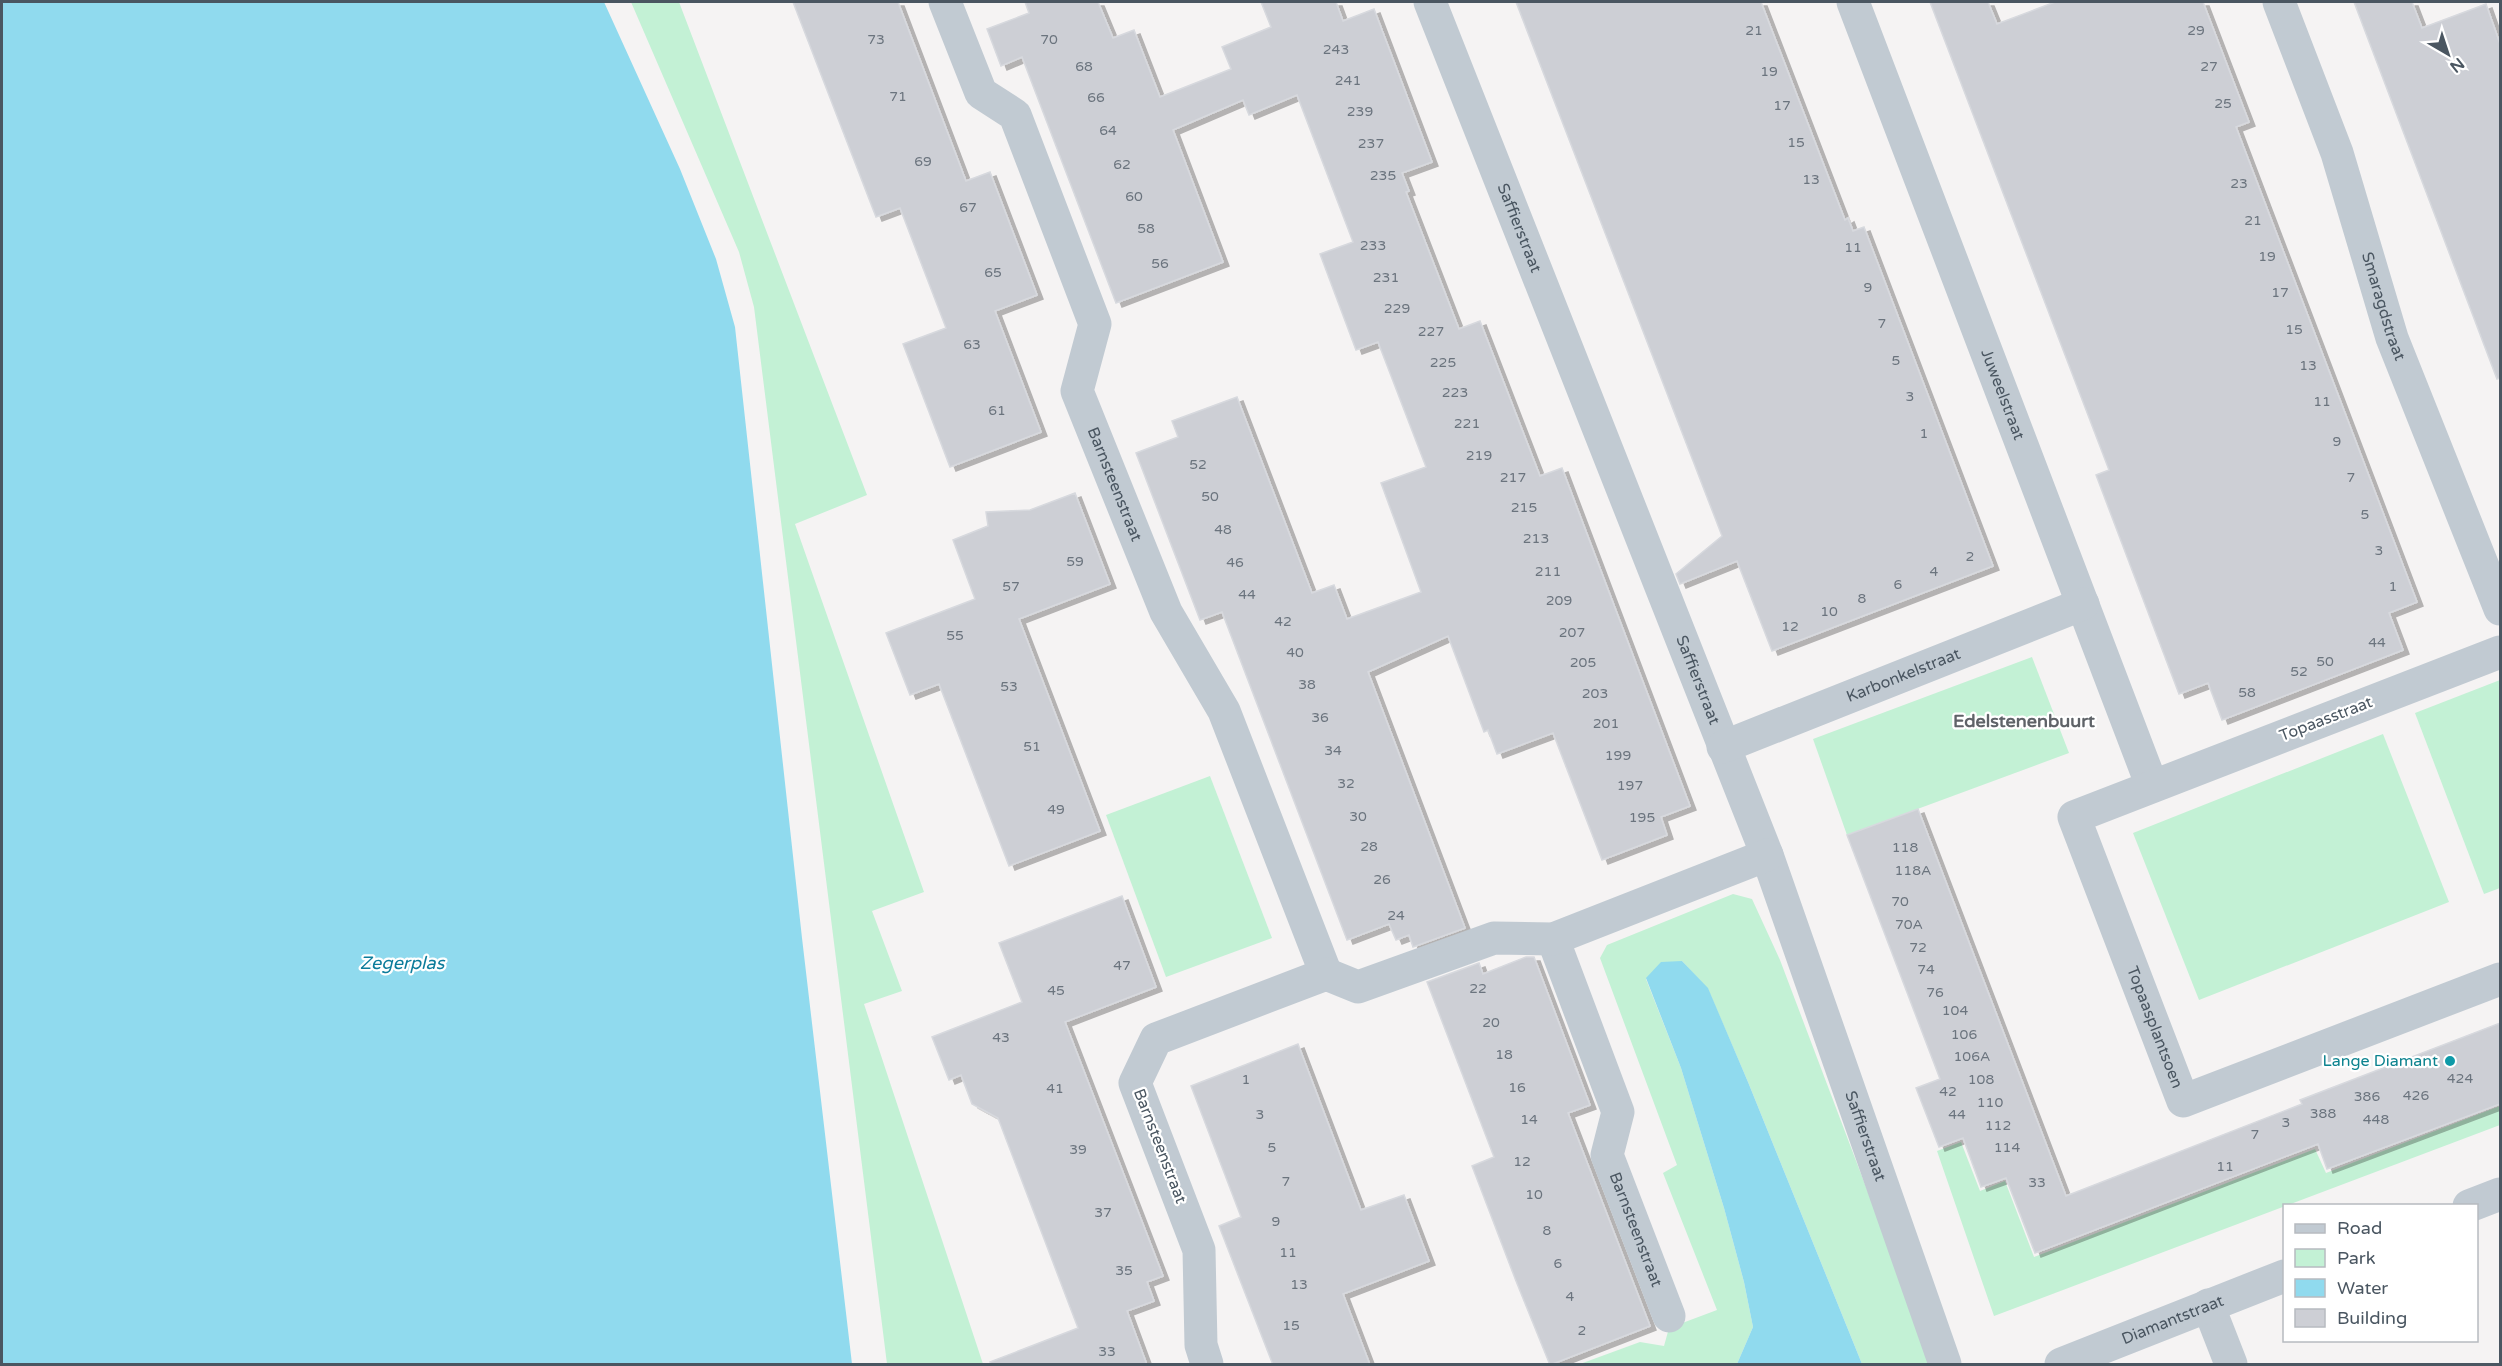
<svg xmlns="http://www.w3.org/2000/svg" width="2502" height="1366" font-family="'Varela Round',sans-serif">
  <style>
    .green { fill: #c3f1d5 }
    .water { fill: #90daee }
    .building { fill: #cdcfd5; stroke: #d7d9de; stroke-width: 1.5; filter: url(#shadow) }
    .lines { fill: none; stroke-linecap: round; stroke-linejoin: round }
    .minor { stroke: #c1cad2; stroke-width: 33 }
    .culture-dot { fill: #0f9aa8; stroke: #fff; stroke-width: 2 }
    .labels { text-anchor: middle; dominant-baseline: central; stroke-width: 4.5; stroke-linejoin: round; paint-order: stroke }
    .number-label { font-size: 14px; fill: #6b747e }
    .street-label { font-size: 16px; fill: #4a5661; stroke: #fff }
    .culture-label { font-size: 16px; fill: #0d838f; stroke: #fff; text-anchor: end }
    .neighbourhood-label { font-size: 18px; font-weight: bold; fill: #5f6368; stroke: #fff }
    .water-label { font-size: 18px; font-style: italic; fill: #0c7c9b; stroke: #fff }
  </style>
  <defs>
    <filter id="shadow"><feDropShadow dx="6" dy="4" stdDeviation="0" flood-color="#0004"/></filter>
  </defs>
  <rect width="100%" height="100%" fill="#f5f3f3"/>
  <g class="green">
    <polygon points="631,2 679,2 867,495 795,524 924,892 872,911 902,991 864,1004 983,1364 887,1364 754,307 739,252"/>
    <polygon points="2032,657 2069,753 1847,835 1813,739"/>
    <polygon points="2500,680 2500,888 2484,894 2415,713"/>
    <polygon points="2383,734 2449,902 2199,1000 2133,833"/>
    <polygon points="1210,776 1272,938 1166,977 1106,815"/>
    <polygon points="1733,894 1752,899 1780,960 1933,1364 1862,1364 1748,1082 1708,989 1682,961 1646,979 1681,1068 1724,1208 1744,1282 1753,1327 1737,1364 1580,1364 1640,1342 1664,1346 1669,1328 1717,1310 1663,1173 1677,1165 1600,958 1607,945"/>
    <polygon points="2500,1106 2500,1125 1994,1316 1937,1151 1961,1142 1980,1191 2005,1181 2034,1257 2315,1149 2326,1173"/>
  </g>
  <g class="water">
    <polygon points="2,2 604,2 680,169 716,259 735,327 802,938 852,1364 2,1364"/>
    <polygon points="1682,961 1708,988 1748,1082 1862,1364 1737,1364 1753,1327 1744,1282 1724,1208 1681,1068 1646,978 1661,962"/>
  </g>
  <g class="building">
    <polygon points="793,2 898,2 966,181 990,172 1037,295 995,311 1041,432 950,467 903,344 946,328 900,208 876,217"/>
    <polygon points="1025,2 1098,2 1113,38 1134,30 1160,97 1231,69 1222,47 1271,27 1261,2 1336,2 1343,21 1374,9 1432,162 1402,173 1409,191 1406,192 1459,329 1480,321 1540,476 1562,468 1690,806 1661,817 1667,835 1602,860 1553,733 1497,754 1488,730 1484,732 1448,636 1368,672 1465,928 1413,947 1409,935 1396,940 1389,924 1347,940 1222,612 1200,620 1136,453 1178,437 1172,421 1237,397 1312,593 1334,585 1347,619 1421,592 1381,483 1426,467 1378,342 1356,350 1320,254 1353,242 1297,95 1249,115 1243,100 1173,130 1223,262 1116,303 1022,57 1001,66 987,29 1029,13"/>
    <polygon points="1516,2 1761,2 1845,220 1848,218 1853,231 1864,227 1993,566 1772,651 1737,561 1680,584 1676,574 1722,536"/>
    <polygon points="1930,2 1988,2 1997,24 2055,2 2203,2 2249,122 2236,127 2417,602 2389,613 2403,650 2222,720 2208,683 2179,694 2096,475 2109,470"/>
    <polygon points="2354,2 2412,2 2422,28 2486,4 2500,44 2500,378 2497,379"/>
    <polygon points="1075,493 1110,584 1019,619 1100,831 1009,866 939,684 910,695 886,633 975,599 953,540 988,526 986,512 1030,510"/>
    <polygon points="1918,809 2066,1196 2302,1104 2300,1100 2500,1023 2500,1104 2327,1169 2318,1144 2035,1253 2006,1178 1981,1187 1963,1138 1939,1147 1916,1088 1940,1079 1847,835"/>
    <polygon points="1122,896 1156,987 1065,1022 1163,1276 1147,1282 1154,1301 1127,1311 1147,1365 991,1365 990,1362 1078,1328 998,1118 972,1104 961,1075 949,1080 932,1037 1022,1002 999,943"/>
    <polygon points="1526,957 1534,957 1590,1105 1568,1113 1650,1326 1550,1365 1516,1281 1472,1166 1494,1157 1427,982 1479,963 1483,974"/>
    <polygon points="1298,1044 1361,1210 1404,1195 1429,1261 1343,1294 1370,1365 1273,1365 1219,1226 1241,1217 1191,1086"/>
  </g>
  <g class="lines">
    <g class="minor">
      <path id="s1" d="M945,2l36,91 34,22 80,209 -18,67 89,221 58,99 102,263"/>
      <path id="s2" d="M1430,2l337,853 178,509"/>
      <path id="s3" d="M1853,2l299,784"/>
      <path id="s4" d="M2279,2l58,151 55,185 108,271"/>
      <path id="s5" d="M2500,652l-426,165 109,284 317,-122"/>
      <path id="s6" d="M1723,747l360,-143"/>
      <path id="s7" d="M1553,939l65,173 -11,43 62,161"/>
      <polyline points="2469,1206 2500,1194"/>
      <polyline points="2208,1305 2231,1364"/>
      <polyline points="1207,1364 1201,1345 1199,1250 1135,1083 1156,1039 1326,974 1358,987 1494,938 1553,939 1767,855"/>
      <path id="s8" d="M2061,1364l223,-88"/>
    </g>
  </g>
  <circle class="culture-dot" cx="2450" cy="1061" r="6"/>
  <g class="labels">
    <g class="number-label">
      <text x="1754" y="30">21</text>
      <text x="2196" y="30">29</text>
      <text x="876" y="39">73</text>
      <text x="1049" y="39">70</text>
      <text x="1336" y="49">243</text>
      <text x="1084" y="66">68</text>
      <text x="2209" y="66">27</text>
      <text x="1769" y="71">19</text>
      <text x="1348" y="80">241</text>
      <text x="898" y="96">71</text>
      <text x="1096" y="97">66</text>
      <text x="2223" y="103">25</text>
      <text x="1782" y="105">17</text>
      <text x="1360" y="111">239</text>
      <text x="1108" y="130">64</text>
      <text x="1796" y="142">15</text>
      <text x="1371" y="143">237</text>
      <text x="923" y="161">69</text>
      <text x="1122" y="164">62</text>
      <text x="1383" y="175">235</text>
      <text x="1811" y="179">13</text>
      <text x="2239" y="183">23</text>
      <text x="1134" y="196">60</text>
      <text x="968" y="207">67</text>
      <text x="2253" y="220">21</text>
      <text x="1146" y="228">58</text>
      <text x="1373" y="245">233</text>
      <text x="1853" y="247">11</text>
      <text x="2267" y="256">19</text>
      <text x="1160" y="263">56</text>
      <text x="993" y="272">65</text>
      <text x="1386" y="277">231</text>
      <text x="1868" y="287">9</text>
      <text x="2280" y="292">17</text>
      <text x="1397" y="308">229</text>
      <text x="1882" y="323">7</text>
      <text x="2294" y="329">15</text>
      <text x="1431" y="331">227</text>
      <text x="972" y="344">63</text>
      <text x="1896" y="360">5</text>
      <text x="1443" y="362">225</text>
      <text x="2308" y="365">13</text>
      <text x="1455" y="392">223</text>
      <text x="1910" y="396">3</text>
      <text x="2322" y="401">11</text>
      <text x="997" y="410">61</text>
      <text x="1467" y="423">221</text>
      <text x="1924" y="433">1</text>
      <text x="2337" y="441">9</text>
      <text x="1479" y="455">219</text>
      <text x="1198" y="464">52</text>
      <text x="1513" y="477">217</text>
      <text x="2351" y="477">7</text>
      <text x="1210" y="496">50</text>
      <text x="1524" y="507">215</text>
      <text x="2365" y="514">5</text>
      <text x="1223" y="529">48</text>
      <text x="1536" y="538">213</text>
      <text x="2379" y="550">3</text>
      <text x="1970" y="556">2</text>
      <text x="1075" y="561">59</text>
      <text x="1235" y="562">46</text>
      <text x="1548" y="571">211</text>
      <text x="1934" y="571">4</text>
      <text x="1898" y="584">6</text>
      <text x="1011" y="586">57</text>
      <text x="2393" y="586">1</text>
      <text x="1247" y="594">44</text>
      <text x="1862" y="598">8</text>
      <text x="1559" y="600">209</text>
      <text x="1829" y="611">10</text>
      <text x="1283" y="621">42</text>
      <text x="1790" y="626">12</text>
      <text x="1572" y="632">207</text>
      <text x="955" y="635">55</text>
      <text x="2377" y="642">44</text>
      <text x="1295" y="652">40</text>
      <text x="2325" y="661">50</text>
      <text x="1583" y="662">205</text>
      <text x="2299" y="671">52</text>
      <text x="1307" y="684">38</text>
      <text x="1009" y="686">53</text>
      <text x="2247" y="692">58</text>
      <text x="1595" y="693">203</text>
      <text x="1320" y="717">36</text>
      <text x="1606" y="723">201</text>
      <text x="1032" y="746">51</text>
      <text x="1333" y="750">34</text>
      <text x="1618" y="755">199</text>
      <text x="1346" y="783">32</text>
      <text x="1630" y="785">197</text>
      <text x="1056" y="809">49</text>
      <text x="1358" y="816">30</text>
      <text x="1642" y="817">195</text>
      <text x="1369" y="846">28</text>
      <text x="1905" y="847">118</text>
      <text x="1913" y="870">118A</text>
      <text x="1382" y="879">26</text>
      <text x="1900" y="901">70</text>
      <text x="1396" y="915">24</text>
      <text x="1909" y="924">70A</text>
      <text x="1918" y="947">72</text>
      <text x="1122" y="965">47</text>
      <text x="1926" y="969">74</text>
      <text x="1478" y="988">22</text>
      <text x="1056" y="990">45</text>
      <text x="1935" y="992">76</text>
      <text x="1955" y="1010">104</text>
      <text x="1491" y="1022">20</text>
      <text x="1964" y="1034">106</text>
      <text x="1001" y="1037">43</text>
      <text x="1504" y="1054">18</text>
      <text x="1972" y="1056">106A</text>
      <text x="2460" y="1078">424</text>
      <text x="1246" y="1079">1</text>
      <text x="1981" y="1079">108</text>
      <text x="1517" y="1087">16</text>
      <text x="1055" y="1088">41</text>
      <text x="1948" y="1091">42</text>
      <text x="2416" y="1095">426</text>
      <text x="2367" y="1096">386</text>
      <text x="1990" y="1102">110</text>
      <text x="2323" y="1113">388</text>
      <text x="1260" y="1114">3</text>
      <text x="1957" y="1114">44</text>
      <text x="1529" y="1119">14</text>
      <text x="2376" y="1119">448</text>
      <text x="2286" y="1122">3</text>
      <text x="1998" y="1125">112</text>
      <text x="2255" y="1134">7</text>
      <text x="1272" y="1147">5</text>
      <text x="2007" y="1147">114</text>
      <text x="1078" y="1149">39</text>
      <text x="1522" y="1161">12</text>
      <text x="2225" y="1166">11</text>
      <text x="1286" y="1181">7</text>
      <text x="2037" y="1182">33</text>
      <text x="1534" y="1194">10</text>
      <text x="1103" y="1212">37</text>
      <text x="1276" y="1221">9</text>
      <text x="1547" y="1230">8</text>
      <text x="1288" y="1252">11</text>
      <text x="1558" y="1263">6</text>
      <text x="1124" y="1270">35</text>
      <text x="1299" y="1284">13</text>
      <text x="1570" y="1296">4</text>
      <text x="1291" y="1325">15</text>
      <text x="1582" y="1330">2</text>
      <text x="1107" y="1351">33</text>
    </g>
    <g class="street-label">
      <text stroke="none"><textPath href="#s2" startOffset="243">Saffierstraat</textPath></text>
      <text stroke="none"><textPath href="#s4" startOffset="322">Smaragdstraat</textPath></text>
      <text stroke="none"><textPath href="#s3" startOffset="420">Juweelstraat</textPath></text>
      <text stroke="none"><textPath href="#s1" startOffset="532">Barnsteenstraat</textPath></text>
      <text stroke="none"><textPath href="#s6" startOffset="194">Karbonkelstraat</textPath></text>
      <text stroke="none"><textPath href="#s2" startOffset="729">Saffierstraat</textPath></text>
      <text transform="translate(2326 719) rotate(-21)">Topaasstraat</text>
      <text stroke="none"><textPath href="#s5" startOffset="682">Topaasplantsoen</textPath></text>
      <text stroke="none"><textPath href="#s2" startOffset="1215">Saffierstraat</textPath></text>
      <text transform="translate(1160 1146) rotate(69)">Barnsteenstraat</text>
      <text stroke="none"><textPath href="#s7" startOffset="309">Barnsteenstraat</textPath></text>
      <text stroke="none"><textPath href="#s8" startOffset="120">Diamantstraat</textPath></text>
    </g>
    <g class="culture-label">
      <text x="2438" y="1061">Lange Diamant</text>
    </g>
    <g class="neighbourhood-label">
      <text x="2024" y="721">Edelstenenbuurt</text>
    </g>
    <g class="water-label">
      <text x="402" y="963">Zegerplas</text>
    </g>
  </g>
  <rect width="2502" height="1366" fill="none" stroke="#4a5661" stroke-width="6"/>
  <rect x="2283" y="1204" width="195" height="138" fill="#ffffff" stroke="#b7bbc0" stroke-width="1.5"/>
  <rect x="2295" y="1224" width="30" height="9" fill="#c1cad2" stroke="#b7bbc0" stroke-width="1.5"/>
  <text x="2337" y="1234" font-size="18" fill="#4a5661">Road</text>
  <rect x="2295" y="1249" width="30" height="18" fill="#c3f1d5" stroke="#b7bbc0" stroke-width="1.5"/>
  <text x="2337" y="1264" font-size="18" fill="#4a5661">Park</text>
  <rect x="2295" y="1279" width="30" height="18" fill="#90daee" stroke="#b7bbc0" stroke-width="1.5"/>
  <text x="2337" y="1294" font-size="18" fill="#4a5661">Water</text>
  <rect x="2295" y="1309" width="30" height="18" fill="#cdcfd5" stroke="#b7bbc0" stroke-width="1.5"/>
  <text x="2337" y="1324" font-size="18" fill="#4a5661">Building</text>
  <g transform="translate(2448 54) rotate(141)" stroke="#ffffff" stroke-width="4.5" paint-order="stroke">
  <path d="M0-4.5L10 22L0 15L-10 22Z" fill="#4a5661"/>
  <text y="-9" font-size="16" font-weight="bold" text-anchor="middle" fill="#4a5661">N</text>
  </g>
</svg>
